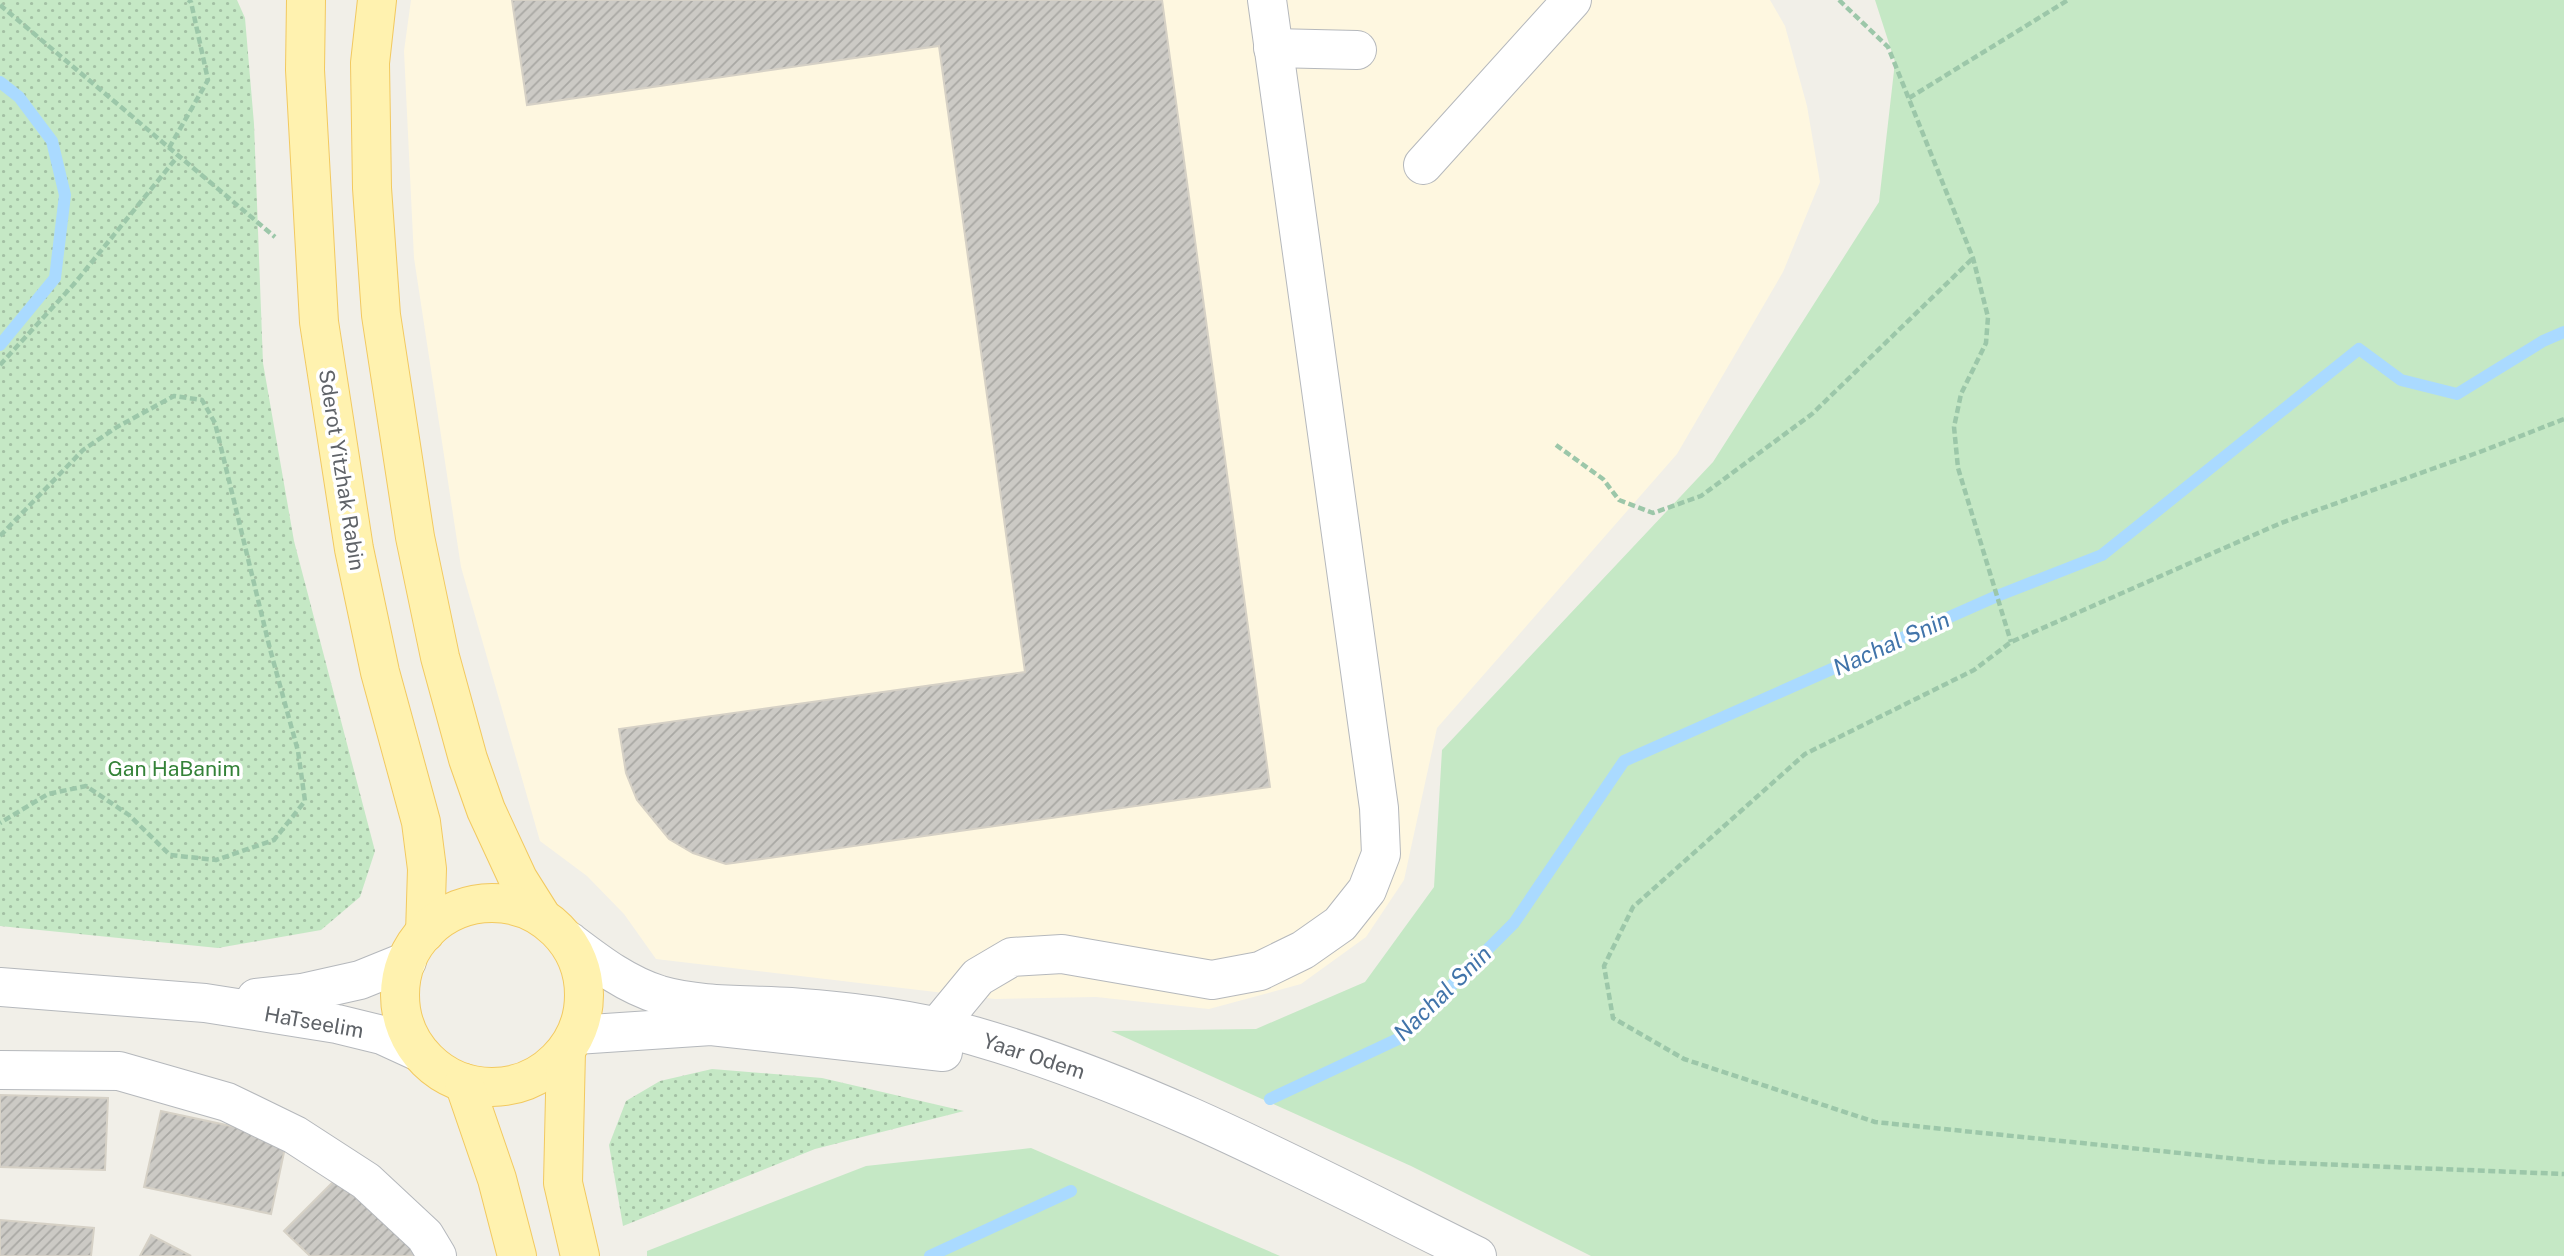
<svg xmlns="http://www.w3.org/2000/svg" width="2564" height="1256" font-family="'Public Sans',sans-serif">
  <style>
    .commercial { fill: #fef7e0 }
    .grass { fill: #c5e8c5 }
    .park { fill: url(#park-dots) }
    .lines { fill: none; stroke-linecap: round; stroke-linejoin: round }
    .stream { stroke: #aadaff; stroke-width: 12 }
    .building { fill: url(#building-hatch); stroke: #d6d1c6; stroke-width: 2 }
    .minor-casing { stroke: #b5b8bc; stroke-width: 40 }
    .major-casing { stroke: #f2c960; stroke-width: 40 }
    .path { stroke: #9cc7a9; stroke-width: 4.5; stroke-dasharray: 7 3.5; stroke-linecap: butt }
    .minor { stroke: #fff; stroke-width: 38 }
    .major { stroke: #fff2af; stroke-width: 38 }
    .labels { text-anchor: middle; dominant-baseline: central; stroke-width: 7; stroke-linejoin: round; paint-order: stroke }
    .street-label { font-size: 21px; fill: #5f6368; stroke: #fff }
    .park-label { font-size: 21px; fill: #348238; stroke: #fff }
    .water-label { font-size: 23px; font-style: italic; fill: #4174aa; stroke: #fff }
  </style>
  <defs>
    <pattern id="park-dots" width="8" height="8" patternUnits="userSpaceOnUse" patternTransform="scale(1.75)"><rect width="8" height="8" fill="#c5e8c5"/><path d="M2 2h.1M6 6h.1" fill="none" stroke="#a3c0a4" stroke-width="1.8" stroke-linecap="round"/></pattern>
    <pattern id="building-hatch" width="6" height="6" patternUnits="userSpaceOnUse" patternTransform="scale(1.75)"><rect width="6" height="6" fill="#cccac5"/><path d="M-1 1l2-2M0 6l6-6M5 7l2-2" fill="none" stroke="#a9a8a4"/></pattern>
  </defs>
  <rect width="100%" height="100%" fill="#f1efe8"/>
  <polygon class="commercial" points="411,0 1770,0 1785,26 1807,106 1820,182 1783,272 1677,454 1437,728 1404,880 1366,937 1301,984 1209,1009 1096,997 995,999 656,959 624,914 587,876 540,841 461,567 414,258 404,51"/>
  <g class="grass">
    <polygon points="1875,0 2564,0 2564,1256 1591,1256 1411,1166 1111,1031 1256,1029 1365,982 1434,887 1442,750 1713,462 1879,202 1895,62"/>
    <polygon points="1031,1148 1280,1256 647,1256 647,1251 866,1166"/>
  </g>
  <g class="park">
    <polygon points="0,0 237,0 245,18 254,124 263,363 294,541 375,851 360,897 321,930 218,948 0,926"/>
    <polygon points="712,1069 822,1078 964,1111 815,1149 623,1226 609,1145 626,1101 660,1081"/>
  </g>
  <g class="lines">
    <g class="stream">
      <polyline points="0,82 19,97 52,141 65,195 55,278 0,345"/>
      <polyline points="1270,1099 1398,1039 1514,923 1624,761 1997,596 2102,555 2359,349 2401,380 2457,394 2543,341 2564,332"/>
      <polyline points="930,1256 1071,1191"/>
    </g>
  </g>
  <g class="building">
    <polygon points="512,0 1162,0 1270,787 726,864 693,853 669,839 637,800 626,773 619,729 1025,672 939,46 527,105"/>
    <polygon points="0,1095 108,1098 105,1170 0,1167"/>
    <polygon points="161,1111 287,1138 271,1214 144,1187"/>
    <polygon points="340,1175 421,1256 310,1256 284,1231"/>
    <polygon points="0,1220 94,1228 91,1256 0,1256"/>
    <polygon points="151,1235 191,1256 140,1256"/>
  </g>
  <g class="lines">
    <defs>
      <g id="minor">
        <polyline points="1273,48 1357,50"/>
        <polyline points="1423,165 1572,0"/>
        <path d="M569,941c29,22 56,43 91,54 42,12 89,9 131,12 61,5 125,12 183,29 177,51 339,139 503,220"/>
        <polyline points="0,987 205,1003 337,1024 382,1035 419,1052"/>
        <polyline points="256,998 302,993 360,980 407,961"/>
        <polyline points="936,1028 978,977 1012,957 1062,954 1212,980 1260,971 1303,950 1340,924 1367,890 1381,854 1379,808 1267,0"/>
        <polyline points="576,1035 711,1026 943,1052"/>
        <polyline points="0,1070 119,1071 227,1102 295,1135 366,1181 425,1236 437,1256"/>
      </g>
      <g id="major">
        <polyline points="306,0 305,70 319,322 354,549 380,672 421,822 427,869 425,933"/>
        <polyline points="377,0 370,63 372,188 381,315 415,537 440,657 468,759 486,810 518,879 540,914"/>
        <circle cx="492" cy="995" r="92"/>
        <polyline points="566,1051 563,1183 580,1256"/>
        <polyline points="464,1083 497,1179 517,1256"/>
      </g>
    </defs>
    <use href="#minor" class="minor-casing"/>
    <use href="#major" class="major-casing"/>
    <g class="path">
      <polyline points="1839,0 1888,47 1973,258 1988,317 1986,343 1961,394 1954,427 1958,468 2011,642"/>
      <polyline points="0,5 275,237"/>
      <polyline points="1909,98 2068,0"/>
      <polyline points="169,148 208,80 191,2 188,0"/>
      <polyline points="0,365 74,284 178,156"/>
      <polyline points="2564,419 2485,450 2281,523 2011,642 1974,670 1805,754 1633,907 1604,966 1613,1018 1684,1059 1875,1122 2268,1162 2564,1174"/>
      <polyline points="1556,445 1603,479 1619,500 1653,513 1701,496 1812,414 1972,259"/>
      <polyline points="0,536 83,450 117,427 174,396 202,400 215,423 270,649 298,751 305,801 274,840 216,860 170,855 129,815 86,786 48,794 0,823"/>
    </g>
    <use href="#minor" class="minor"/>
    <use href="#major" class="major"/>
  </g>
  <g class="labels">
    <g class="street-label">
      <text transform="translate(342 470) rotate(81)">Sderot Yitzhak Rabin</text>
      <text transform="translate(314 1022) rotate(10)">HaTseelim</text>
      <text transform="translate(1034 1056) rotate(18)">Yaar Odem</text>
    </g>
    <g class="park-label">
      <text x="174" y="768">Gan HaBanim</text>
    </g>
    <g class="water-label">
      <text transform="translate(1891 643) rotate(-24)">Nachal Snin</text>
      <text transform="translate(1442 993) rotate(-44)">Nachal Snin</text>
    </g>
  </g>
</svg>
